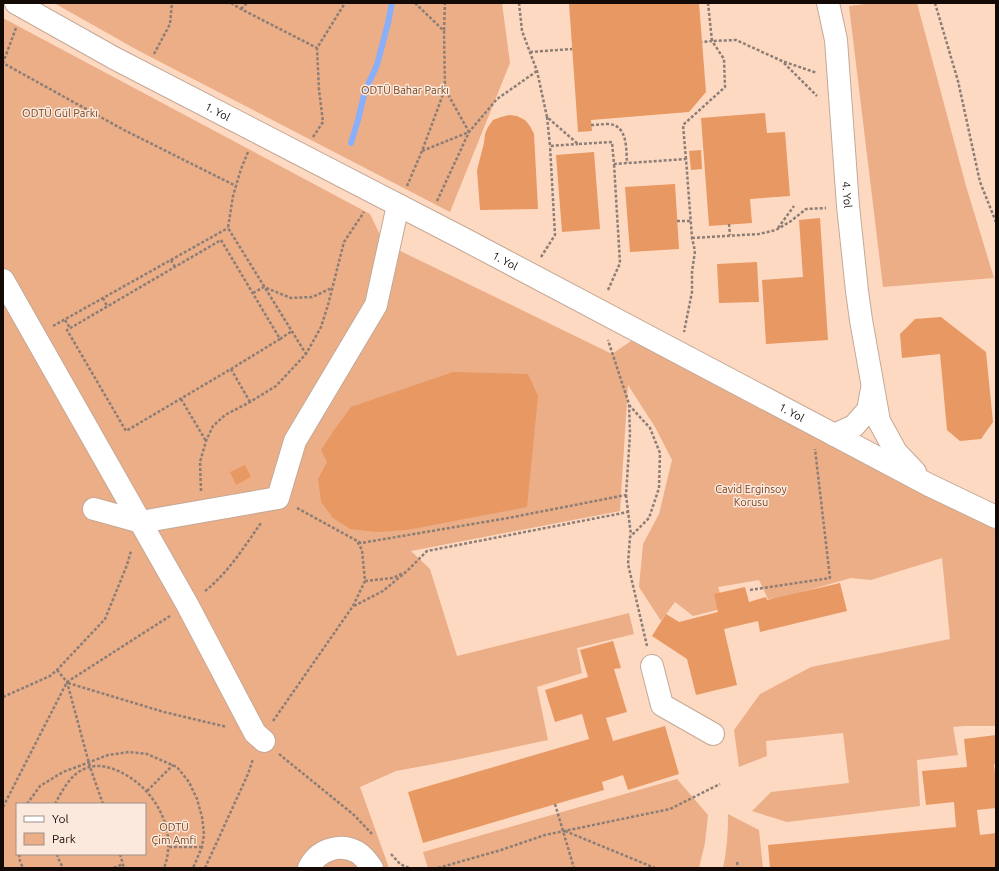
<svg xmlns="http://www.w3.org/2000/svg" width="999" height="871" font-family="Ubuntu,sans-serif">
  <style>
    .built { fill: #fdd9c2; fill-rule: evenodd }
    .green { fill: #ecae87; fill-rule: evenodd }
    .lines { fill: none; stroke-linecap: round; stroke-linejoin: round }
    .stream { stroke: #89aefa; stroke-width: 6 }
    .building { fill: #e79863 }
    .minor-casing { stroke: #c4a896; stroke-width: 24 }
    .path { stroke: #8c7e76; stroke-width: 2.5; stroke-dasharray: 3 2; stroke-linecap: butt }
    .minor { stroke: #fff; stroke-width: 22 }
    .labels { text-anchor: middle; dominant-baseline: central; stroke-width: 3; stroke-linejoin: round; paint-order: stroke }
    .park-label { font-size: 11px; fill: #77421c; stroke: #fbe9de }
    .street-label { font-size: 11px; fill: #130905; stroke: #fbe9de }
  </style>
  <rect width="100%" height="100%" fill="#fbe9de"/>
  <path class="built" d="M3,3h993v865h-993zM17,804h128v50h-128z"/>
  <g class="green">
    <polygon points="54,3 502,3 510,63 450,212 139,51"/>
    <polygon points="874,3 917,3 966,186 994,278 883,287 849,6"/>
    <path d="M3,18l367,196 14,29 228,111 22,-15 171,89 74,43 63,32 42,20 12,7v196h-32l-11,1 5,28 -41,5 3,46 -133,16 -35,-11 19,-19 78,-9 -6,-50 -77,8 1,15 -28,11 -5,-37 26,-36 51,-27 139,-28 -8,-81 -71,22 -20,-2 -70,20 -13,1 -9,-19 -41,7 7,21 -32,8 -18,-14 -14,19 -22,-34 4,-43 16,-30 13,-54 -17,-33 -27,-42 -8,126 -209,40 19,18 27,87 172,-43 5,21 -57,14 5,25 -45,14 11,53 -98,21 -54,10 -36,16 29,81h-386zM17,804h128v50h-128z"/>
    <polygon points="677,779 708,815 705,843 699,868 428,868 423,852"/>
    <path d="M728,814l31,16 4,38h-40c4,-18 5,-36 5,-54z"/>
  </g>
  <g class="lines">
    <polyline class="stream" points="351,143 358,120 365,91 377,65 388,23 392,3"/>
  </g>
  <g class="building">
    <polygon points="569,3 699,3 706,92 689,112 591,120 592,131 578,132"/>
    <polygon points="765,113 767,133 785,132 790,196 750,199 752,223 709,226 701,118"/>
    <polygon points="509,115 517,116 525,120 530,126 534,134 538,209 480,210 477,170 484,143 485,134 488,127 493,120 501,117"/>
    <polygon points="701,150 702,169 691,170 689,151"/>
    <polygon points="594,152 600,229 562,232 556,155"/>
    <polygon points="675,184 679,249 630,252 625,187"/>
    <polygon points="820,218 828,340 766,344 762,280 803,277 799,220"/>
    <polygon points="757,262 759,302 719,303 717,264"/>
    <polygon points="941,317 986,352 993,422 981,439 960,441 947,430 940,354 902,358 900,334 915,319"/>
    <polygon points="453,372 528,374 538,396 527,507 407,530 377,532 350,529 333,518 321,502 318,479 327,462 321,450 334,430 351,407"/>
    <polygon points="245,465 251,477 236,485 230,472"/>
    <polygon points="840,583 847,611 760,632 758,621 724,629 737,685 696,695 687,659 652,636 666,614 679,622 718,612 714,594 745,587 749,602 766,597 767,600"/>
    <polygon points="613,641 621,668 614,669 627,712 606,718 613,741 665,726 679,774 628,790 623,775 602,782 604,790 423,843 408,792 589,739 582,714 555,722 545,690 588,677 580,650"/>
    <polygon points="996,735 996,764 994,764 996,783 996,808 977,810 980,835 996,833 996,868 770,868 768,845 956,827 954,802 926,805 922,771 967,767 964,739"/>
  </g>
  <g class="lines">
    <defs>
      <g id="minor">
        <path id="s1" d="M16,3l98,55 348,180 467,247 67,32"/>
        <path id="s2" d="M828,3l8,37 12,166 9,85 4,29 18,101 17,31 19,20"/>
        <polyline points="3,280 187,604 255,733 264,741"/>
        <polyline points="834,435 854,426 868,410 872,389"/>
        <polyline points="94,509 141,522 278,498 295,441 376,305 398,205"/>
        <polyline points="652,666 662,705 713,734"/>
        <path d="M309,868c8,-17 30,-26 48,-16 7,4 11,10 15,16"/>
      </g>
    </defs>
    <use href="#minor" class="minor-casing"/>
    <g class="path">
      <polyline points="231,3 241,9 317,48"/>
      <polyline points="415,3 444,31 445,89 469,132 422,151"/>
      <polyline points="519,3 522,31 537,71 547,117 578,144 612,142 614,164 686,159 692,238 695,251 692,272 692,292 684,332"/>
      <polyline points="708,3 712,41 736,40 782,61 817,73"/>
      <polyline points="935,3 958,81 980,182 996,222"/>
      <polyline points="241,9 247,3"/>
      <polyline points="16,28 3,63 124,130 236,186"/>
      <polyline points="444,30 445,3"/>
      <polyline points="530,52 572,49"/>
      <polyline points="154,54 170,24 172,3"/>
      <polyline points="784,63 817,96"/>
      <polyline points="547,117 550,146 578,144"/>
      <path d="M591,125c6,0 11,-1 17,-1 20,1 18,25 19,39"/>
      <polyline points="313,137 323,122 319,90 317,48 345,3"/>
      <polyline points="248,152 241,169 233,196 228,228 306,354"/>
      <polyline points="686,159 683,125 725,87 724,59 712,41 702,42"/>
      <polyline points="407,186 422,151 445,89"/>
      <polyline points="437,201 469,132 497,99 537,71"/>
      <polyline points="677,221 691,221"/>
      <polyline points="729,224 730,235"/>
      <polyline points="778,228 794,206"/>
      <polyline points="692,238 759,234 776,230 791,221 806,209 826,208"/>
      <polygon points="221,240 280,339 231,369 126,431 67,330"/>
      <polyline points="541,257 555,235 550,146"/>
      <polyline points="171,260 175,267"/>
      <polyline points="608,290 620,263 614,164"/>
      <polyline points="253,293 264,287 291,298 312,297 332,288"/>
      <polyline points="103,298 107,306"/>
      <polyline points="65,320 70,328"/>
      <polyline points="53,326 228,228"/>
      <polyline points="280,339 292,331"/>
      <polyline points="231,369 250,402"/>
      <polyline points="181,399 206,441"/>
      <polyline points="629,405 650,428 660,453 659,488 649,518 630,537 628,564 647,646"/>
      <polyline points="201,491 200,462 206,441 213,426 225,415 250,402 276,386 306,354 321,327 328,305 344,242 364,212"/>
      <polyline points="626,495 631,535"/>
      <polyline points="297,508 361,543 508,518 626,495 630,434 629,404 608,340"/>
      <polyline points="365,581 393,578 403,573"/>
      <polyline points="750,590 830,578 815,449"/>
      <path d="M205,591c23,-18 39,-44 56,-68"/>
      <polyline points="354,606 383,591 407,571 427,551 628,512"/>
      <polyline points="57,670 67,682 90,767 103,804"/>
      <polyline points="68,683 164,712 227,727"/>
      <polyline points="3,697 50,676 57,670 105,619 127,565 131,551"/>
      <polyline points="273,721 353,606 365,581 362,550 357,541"/>
      <polyline points="279,754 354,815 372,834"/>
      <polyline points="147,791 173,765"/>
      <polyline points="27,804 40,786 63,772 82,765 108,755 129,752 147,754 177,767 189,782 197,799 202,817 204,834 202,847 193,868"/>
      <path d="M55,804c7,-13 15,-29 29,-35 11,-5 22,-3 32,1 37,15 63,59 48,98"/>
      <polyline points="555,804 574,868"/>
      <polyline points="3,807 67,682 170,616"/>
      <polyline points="565,831 655,868"/>
      <polyline points="169,847 202,847"/>
      <polyline points="19,854 20,861 23,868"/>
      <polyline points="57,854 58,858 63,868"/>
      <polyline points="120,854 124,868"/>
      <polyline points="391,854 400,864 409,868"/>
      <polyline points="737,862 738,868"/>
      <polyline points="114,868 123,864"/>
      <polyline points="205,868 248,774 253,759"/>
      <polyline points="438,868 501,850 545,835 670,809 720,784"/>
    </g>
    <use href="#minor" class="minor"/>
  </g>
  <g class="labels">
    <g class="park-label">
      <text x="405" y="90">ODTÜ Bahar Parkı</text>
      <text x="60" y="113">ODTÜ Gül Parkı</text>
      <text x="751" y="489">Cavid Erginsoy<tspan x="751" dy="13">Korusu</tspan></text>
      <text x="174" y="827">ODTÜ<tspan x="174" dy="13">Çim Amfi</tspan></text>
    </g>
    <g class="street-label">
      <text stroke="none"><textPath href="#s1" startOffset="229">1. Yol</textPath></text>
      <text stroke="none"><textPath href="#s2" startOffset="193">4. Yol</textPath></text>
      <text stroke="none"><textPath href="#s1" startOffset="553">1. Yol</textPath></text>
      <text stroke="none"><textPath href="#s1" startOffset="877">1. Yol</textPath></text>
    </g>
  </g>
  <rect width="999" height="871" fill="none" stroke="#130905" stroke-width="8"/>
  <rect x="16" y="803" width="130" height="52" fill="#fbe9de" stroke="#9e8f87"/>
  <rect x="24" y="816" width="20" height="6" fill="#ffffff" stroke="#9e8f87"/>
  <text x="52" y="823" font-size="12" fill="#130905">Yol</text>
  <rect x="24" y="833" width="20" height="12" fill="#ecae87" stroke="#9e8f87"/>
  <text x="52" y="843" font-size="12" fill="#130905">Park</text>
</svg>
